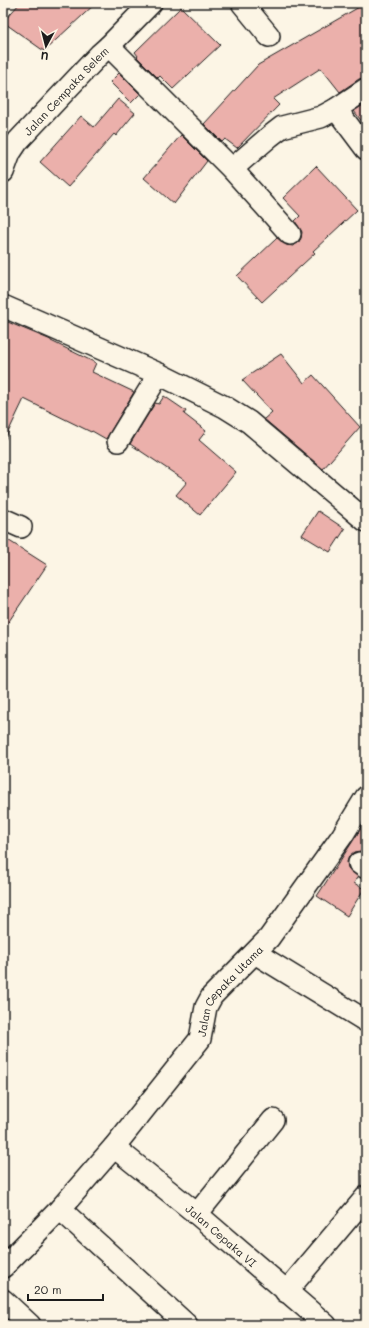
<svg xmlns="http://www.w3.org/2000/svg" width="369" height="1328" font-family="Mali,sans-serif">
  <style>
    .building { fill: #ebb0ab; stroke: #1c1c1c }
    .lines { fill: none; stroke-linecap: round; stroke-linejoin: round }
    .minor-casing { stroke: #1c1c1c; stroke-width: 24 }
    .minor { stroke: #fcf5e5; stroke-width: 21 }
    .labels { text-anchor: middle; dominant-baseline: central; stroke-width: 4; stroke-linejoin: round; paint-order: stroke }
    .street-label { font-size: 11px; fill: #1c1c1c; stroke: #fcf5e5 }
  </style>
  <rect width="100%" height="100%" fill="#fcf5e5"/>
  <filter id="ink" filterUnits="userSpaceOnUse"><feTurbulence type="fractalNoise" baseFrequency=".025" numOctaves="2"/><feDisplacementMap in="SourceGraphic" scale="8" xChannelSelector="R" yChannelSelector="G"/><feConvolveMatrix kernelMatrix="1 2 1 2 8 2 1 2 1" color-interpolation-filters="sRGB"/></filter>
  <g filter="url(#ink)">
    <g class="building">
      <polygon points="20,3 96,3 44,51 3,22"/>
      <polygon points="366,3 366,77 359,79 340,92 321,68 273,99 279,105 237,148 225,139 222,142 204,124 258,65"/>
      <polygon points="181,7 220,45 173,89 160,76 158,78 137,57 138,56 135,52"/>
      <polygon points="119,73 140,94 131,103 110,82"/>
      <polygon points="118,99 135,113 116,136 114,134 68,187 40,162 81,116 94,127"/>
      <polygon points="366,103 366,127 354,111"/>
      <polygon points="181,135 207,161 174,204 144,178"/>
      <polygon points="316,166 357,210 313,251 315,253 262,302 237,276 277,238 287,245 293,246 298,243 301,238 302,232 295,221 300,216 283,198"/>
      <polygon points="3,320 51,340 51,341 96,363 92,372 134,392 106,439 92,431 91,432 24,399 3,443"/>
      <polygon points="281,354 304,383 313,375 360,427 323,469 264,419 272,412 242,380"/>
      <polygon points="164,396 186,411 184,414 206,431 199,440 236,472 200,515 176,495 187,482 130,444 155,403 159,404"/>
      <polygon points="318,511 345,529 330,552 302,535"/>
      <polygon points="3,537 47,565 3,630"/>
      <polygon points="366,821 366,853 360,851 354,852 349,856 347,862 348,868 358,877 354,883 364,889 347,916 317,896"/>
    </g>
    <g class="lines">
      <defs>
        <g id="minor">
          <polyline points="242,3 269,36"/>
          <polyline points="109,46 151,3"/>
          <polyline points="336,109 366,149"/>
          <polyline points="232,169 269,137 282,127 321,117 336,109 366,89"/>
          <path id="s1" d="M3,172l7,-19 8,-12 82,-87 9,-8 123,123 58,65"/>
          <polyline points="3,306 159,374 225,407 249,422 366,521"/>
          <polyline points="118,441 159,374"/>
          <polyline points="3,519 21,527"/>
          <polyline points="359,863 366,868"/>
          <polyline points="255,953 366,1021"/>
          <path id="s2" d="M114,1147l83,67 129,111"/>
          <polyline points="60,1209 187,1325"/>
          <polyline points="197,1214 273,1120"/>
          <path id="s3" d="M3,1267l57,-58 54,-62 86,-108 6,-32 6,-11 57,-58 73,-102 24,-39"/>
          <polyline points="286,1292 366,1197"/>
          <polyline points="3,1300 30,1325"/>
        </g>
      </defs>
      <use href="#minor" class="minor-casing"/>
      <use href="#minor" class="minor"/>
    </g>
  </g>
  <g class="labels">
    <g class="street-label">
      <text stroke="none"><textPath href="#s1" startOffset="104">Jalan Cempaka Selem</textPath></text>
      <text stroke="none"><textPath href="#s3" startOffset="360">Jalan Cepaka Utama</textPath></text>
      <text stroke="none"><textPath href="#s2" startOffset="139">Jalan Cepaka VI</textPath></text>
    </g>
  </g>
  <rect width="369" height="1328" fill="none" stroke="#fcf5e5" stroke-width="16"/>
  <rect x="8" y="8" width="353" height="1312" fill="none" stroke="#1c1c1c" stroke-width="1.5" filter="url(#ink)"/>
  <g transform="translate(46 46) rotate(187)" stroke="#fcf5e5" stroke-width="3" paint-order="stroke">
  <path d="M0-3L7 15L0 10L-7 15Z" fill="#1c1c1c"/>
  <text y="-6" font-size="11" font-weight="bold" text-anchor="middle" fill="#1c1c1c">U</text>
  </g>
  <path d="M28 1294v6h75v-6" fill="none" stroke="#1c1c1c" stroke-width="2"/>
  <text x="34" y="1294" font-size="12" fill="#1c1c1c" stroke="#fcf5e5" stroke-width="3" paint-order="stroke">20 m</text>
</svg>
